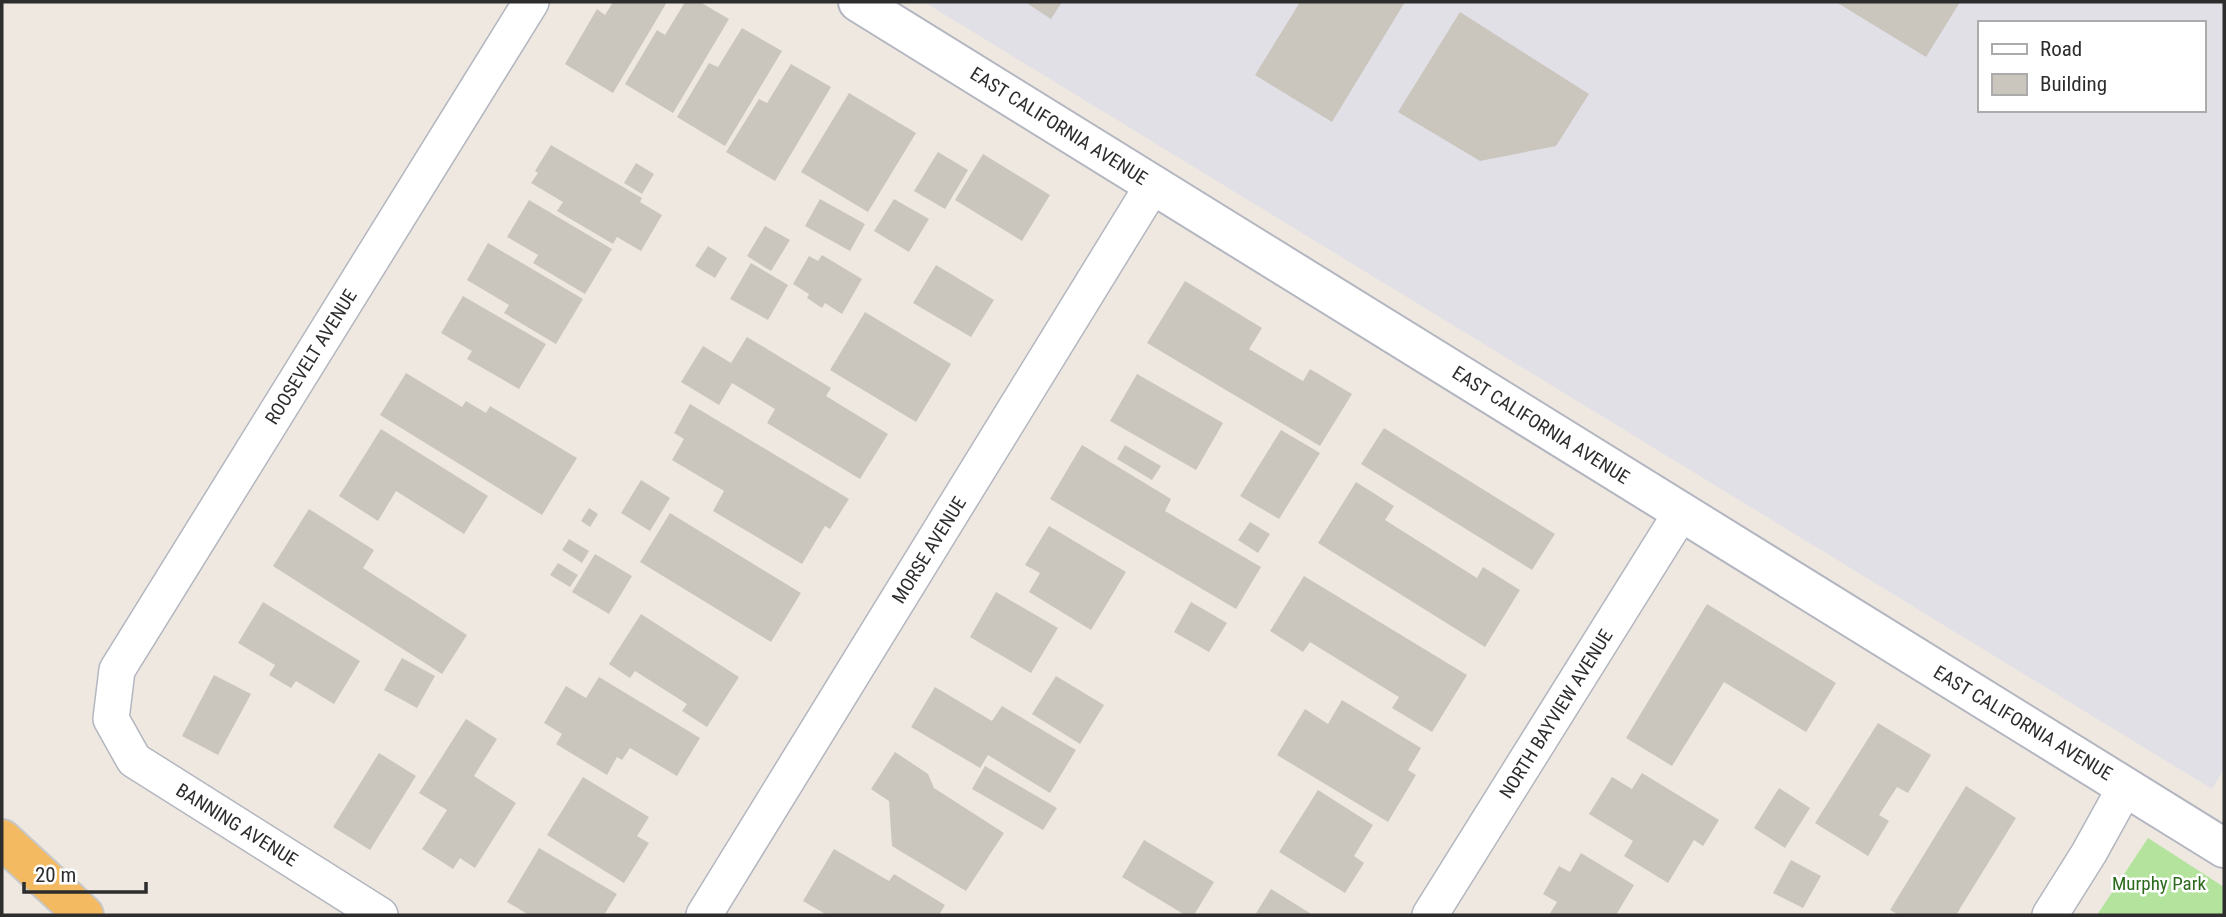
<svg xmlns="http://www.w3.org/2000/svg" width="2226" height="917" font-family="'Roboto Condensed',sans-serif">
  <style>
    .industrial { fill: #e2e0e7; fill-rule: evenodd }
    .green { fill: #b4e39e }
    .building { fill: #cac6be }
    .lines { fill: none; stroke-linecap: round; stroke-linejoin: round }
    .minor-casing { stroke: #b3b6c0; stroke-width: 38 }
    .tertiary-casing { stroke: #b3b6c0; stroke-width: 42 }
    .trunk-casing { stroke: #c8c8c8; stroke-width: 42 }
    .minor { stroke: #fff; stroke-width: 35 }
    .tertiary { stroke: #fff; stroke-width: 38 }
    .trunk { stroke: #f4ba61; stroke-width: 38 }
    .labels { text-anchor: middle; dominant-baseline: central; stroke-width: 5; stroke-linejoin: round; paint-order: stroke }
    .street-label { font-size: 19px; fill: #2d2d2d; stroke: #fff }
    .park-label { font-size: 19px; fill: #2c6a1d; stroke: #fff }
  </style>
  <rect width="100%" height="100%" fill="#eee8e0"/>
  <path class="industrial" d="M924,2h1300v767l-12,20zM1979,23h224v87h-224z"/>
  <polygon class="green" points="2148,838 2224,887 2224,915 2097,915"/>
  <g class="building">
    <polygon points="613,2 667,2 613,93 565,64 597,9 605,15"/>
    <polygon points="685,2 700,2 729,19 673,113 625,84 657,30 665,35"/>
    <polygon points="1025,2 1062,2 1051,19"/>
    <polygon points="1300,2 1405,2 1332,122 1255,75"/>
    <polygon points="1836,2 1960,2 1926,57"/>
    <polygon points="1460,12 1589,94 1556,146 1480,161 1398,112"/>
    <polygon points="742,28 782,51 725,146 677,117 709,63 718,67"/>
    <polygon points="791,64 831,87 775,181 726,152 759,99 767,103"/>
    <polygon points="849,93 916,133 868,212 801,172"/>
    <polygon points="551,145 642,198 640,202 662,215 641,251 617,237 613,244 557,211 563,202 531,183 538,173 535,171"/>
    <polygon points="938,152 968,170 945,209 914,191"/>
    <polygon points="983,154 1050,195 1022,241 955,200"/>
    <polygon points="636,163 654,174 642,194 624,183"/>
    <polygon points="820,199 865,224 850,251 805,226"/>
    <polygon points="894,199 929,219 909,252 874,231"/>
    <polygon points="529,200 612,249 585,294 533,263 538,255 507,237"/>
    <polygon points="765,226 790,240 771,271 747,256"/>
    <polygon points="488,243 583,299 556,344 504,313 509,305 467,280"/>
    <polygon points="708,246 727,258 715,278 695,266"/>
    <polygon points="822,255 862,279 842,314 825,303 822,308 807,298 809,294 793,284 809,256 818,261"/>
    <polygon points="751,263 788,285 768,320 730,299"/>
    <polygon points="936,265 994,300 971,337 913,303"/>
    <polygon points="1185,281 1262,328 1249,349 1303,381 1310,369 1352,394 1320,446 1147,343"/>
    <polygon points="463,296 546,344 519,389 467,359 472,351 441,333"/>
    <polygon points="865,312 951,364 916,422 830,370"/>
    <polygon points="747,337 831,388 826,396 888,434 860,479 767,423 775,409 732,383 719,405 681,382 703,346 731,363"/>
    <polygon points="406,373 462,407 466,401 486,413 490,406 577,458 542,515 380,415"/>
    <polygon points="1137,374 1223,423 1196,470 1110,421"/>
    <polygon points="690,404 849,499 830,529 825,526 802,564 713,511 724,491 672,460 684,439 674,433"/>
    <polygon points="1384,428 1555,534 1532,570 1361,464"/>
    <polygon points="381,429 488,496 464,534 396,491 378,521 339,496"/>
    <polygon points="1281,430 1320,453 1279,519 1240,496"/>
    <polygon points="1082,445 1171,499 1165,511 1261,567 1236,609 1050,499"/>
    <polygon points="1125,445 1161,466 1152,480 1117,459"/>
    <polygon points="641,480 670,498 650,531 621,513"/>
    <polygon points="1356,482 1394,506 1385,520 1477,578 1483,567 1520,590 1485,647 1318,543"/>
    <polygon points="589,508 598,514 590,527 581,521"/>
    <polygon points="309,509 374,550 363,568 467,635 442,674 273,566"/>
    <polygon points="670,513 801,593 771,642 640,562"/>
    <polygon points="1250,522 1270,534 1258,553 1238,540"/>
    <polygon points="1049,526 1126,572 1091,630 1029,592 1040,573 1025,565"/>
    <polygon points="569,539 589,551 582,563 562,550"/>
    <polygon points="595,554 632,576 609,614 572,592"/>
    <polygon points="558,563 578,575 570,587 550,575"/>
    <polygon points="1304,576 1467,675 1432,732 1392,708 1399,697 1310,642 1303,652 1270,631"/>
    <polygon points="996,592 1058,628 1031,673 970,637"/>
    <polygon points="263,602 360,661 334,704 296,681 291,688 269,675 275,665 238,643"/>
    <polygon points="1191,602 1227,623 1209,652 1174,632"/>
    <polygon points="1707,604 1836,683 1806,732 1724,682 1672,766 1626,738"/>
    <polygon points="641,614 739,677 707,727 682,711 687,704 635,671 630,678 609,664"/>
    <polygon points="402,658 435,676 417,708 384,690"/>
    <polygon points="214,675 251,694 218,755 182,736"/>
    <polygon points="1056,676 1104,705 1080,744 1032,714"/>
    <polygon points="599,677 700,738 677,776 630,748 622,760 617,757 607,775 556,744 562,734 544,723 566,686 586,698"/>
    <polygon points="935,687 992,721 1002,706 1076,750 1050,793 988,755 980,768 911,727"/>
    <polygon points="1342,700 1421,748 1408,770 1416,775 1388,822 1277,755 1305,709 1328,724"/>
    <polygon points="466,719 497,739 474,776 516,803 475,868 460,858 453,869 422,849 447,810 419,793"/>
    <polygon points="1878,723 1931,755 1908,793 1897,787 1879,815 1889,821 1868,856 1815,823"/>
    <polygon points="895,752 928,774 934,788 1004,833 966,891 892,846 889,801 871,789"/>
    <polygon points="379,753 416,776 370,850 333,827"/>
    <polygon points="985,766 1057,808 1043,830 972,789"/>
    <polygon points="1642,773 1719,820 1703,846 1694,840 1668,883 1624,856 1633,841 1589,814 1612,777 1632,789"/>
    <polygon points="583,777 649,817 637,836 649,843 624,883 547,835"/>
    <polygon points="1966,786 2016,818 1956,915 1899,915 1890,910"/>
    <polygon points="1779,788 1810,808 1785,848 1754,828"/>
    <polygon points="1318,790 1373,825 1354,856 1364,863 1345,893 1279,852"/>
    <polygon points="1144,840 1214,882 1194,915 1185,915 1122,877"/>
    <polygon points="539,848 617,894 604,915 529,915 507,902"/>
    <polygon points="834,849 889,881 894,874 945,905 939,915 827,915 803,901"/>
    <polygon points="1581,853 1634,885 1616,915 1549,915 1557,902 1543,894 1559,866 1570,872"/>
    <polygon points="1791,860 1821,876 1803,908 1773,893"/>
    <polygon points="1271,889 1313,915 1255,915"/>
  </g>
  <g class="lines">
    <defs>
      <g id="minor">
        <polyline points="380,915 134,760 111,719 117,670 531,2"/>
        <polyline points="704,915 1153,185"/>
        <polyline points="1430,915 1681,513"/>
        <polyline points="2050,915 2089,853 2126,786"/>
      </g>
      <polyline id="tertiary" points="858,2 2224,848"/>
      <polyline id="trunk" points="2,839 84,915"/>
    </defs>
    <use href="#minor" class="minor-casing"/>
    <use href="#tertiary" class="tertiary-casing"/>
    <use href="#trunk" class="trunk-casing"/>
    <use href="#minor" class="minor"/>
    <use href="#tertiary" class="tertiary"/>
    <use href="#trunk" class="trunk"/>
  </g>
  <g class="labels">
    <g class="street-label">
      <text transform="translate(1059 126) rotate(32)">EAST CALIFORNIA AVENUE</text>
      <text transform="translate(311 357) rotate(-58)">ROOSEVELT AVENUE</text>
      <text transform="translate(1541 425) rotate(32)">EAST CALIFORNIA AVENUE</text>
      <text transform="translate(929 550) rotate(-58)">MORSE AVENUE</text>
      <text transform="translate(1556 714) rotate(-58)">NORTH BAYVIEW AVENUE</text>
      <text transform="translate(2023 723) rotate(31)">EAST CALIFORNIA AVENUE</text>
      <text transform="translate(237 825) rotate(32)">BANNING AVENUE</text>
    </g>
    <g class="park-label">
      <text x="2159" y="883">Murphy Park</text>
    </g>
  </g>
  <rect width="2226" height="917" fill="none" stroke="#2d2d2d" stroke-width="7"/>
  <rect x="1978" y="21" width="228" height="91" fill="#ffffff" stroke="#ababab" stroke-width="2"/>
  <rect x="1992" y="44" width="35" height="10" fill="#ffffff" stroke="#ababab" stroke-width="2"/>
  <text x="2040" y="56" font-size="21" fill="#2d2d2d">Road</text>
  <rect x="1992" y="74" width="35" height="21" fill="#cac6be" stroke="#ababab" stroke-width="2"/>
  <text x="2040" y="91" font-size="21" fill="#2d2d2d">Building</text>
  <path d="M24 882v10h122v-10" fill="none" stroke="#2d2d2d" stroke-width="3.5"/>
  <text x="35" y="882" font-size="21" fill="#2d2d2d" stroke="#ffffff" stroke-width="5" paint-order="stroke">20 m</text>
</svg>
